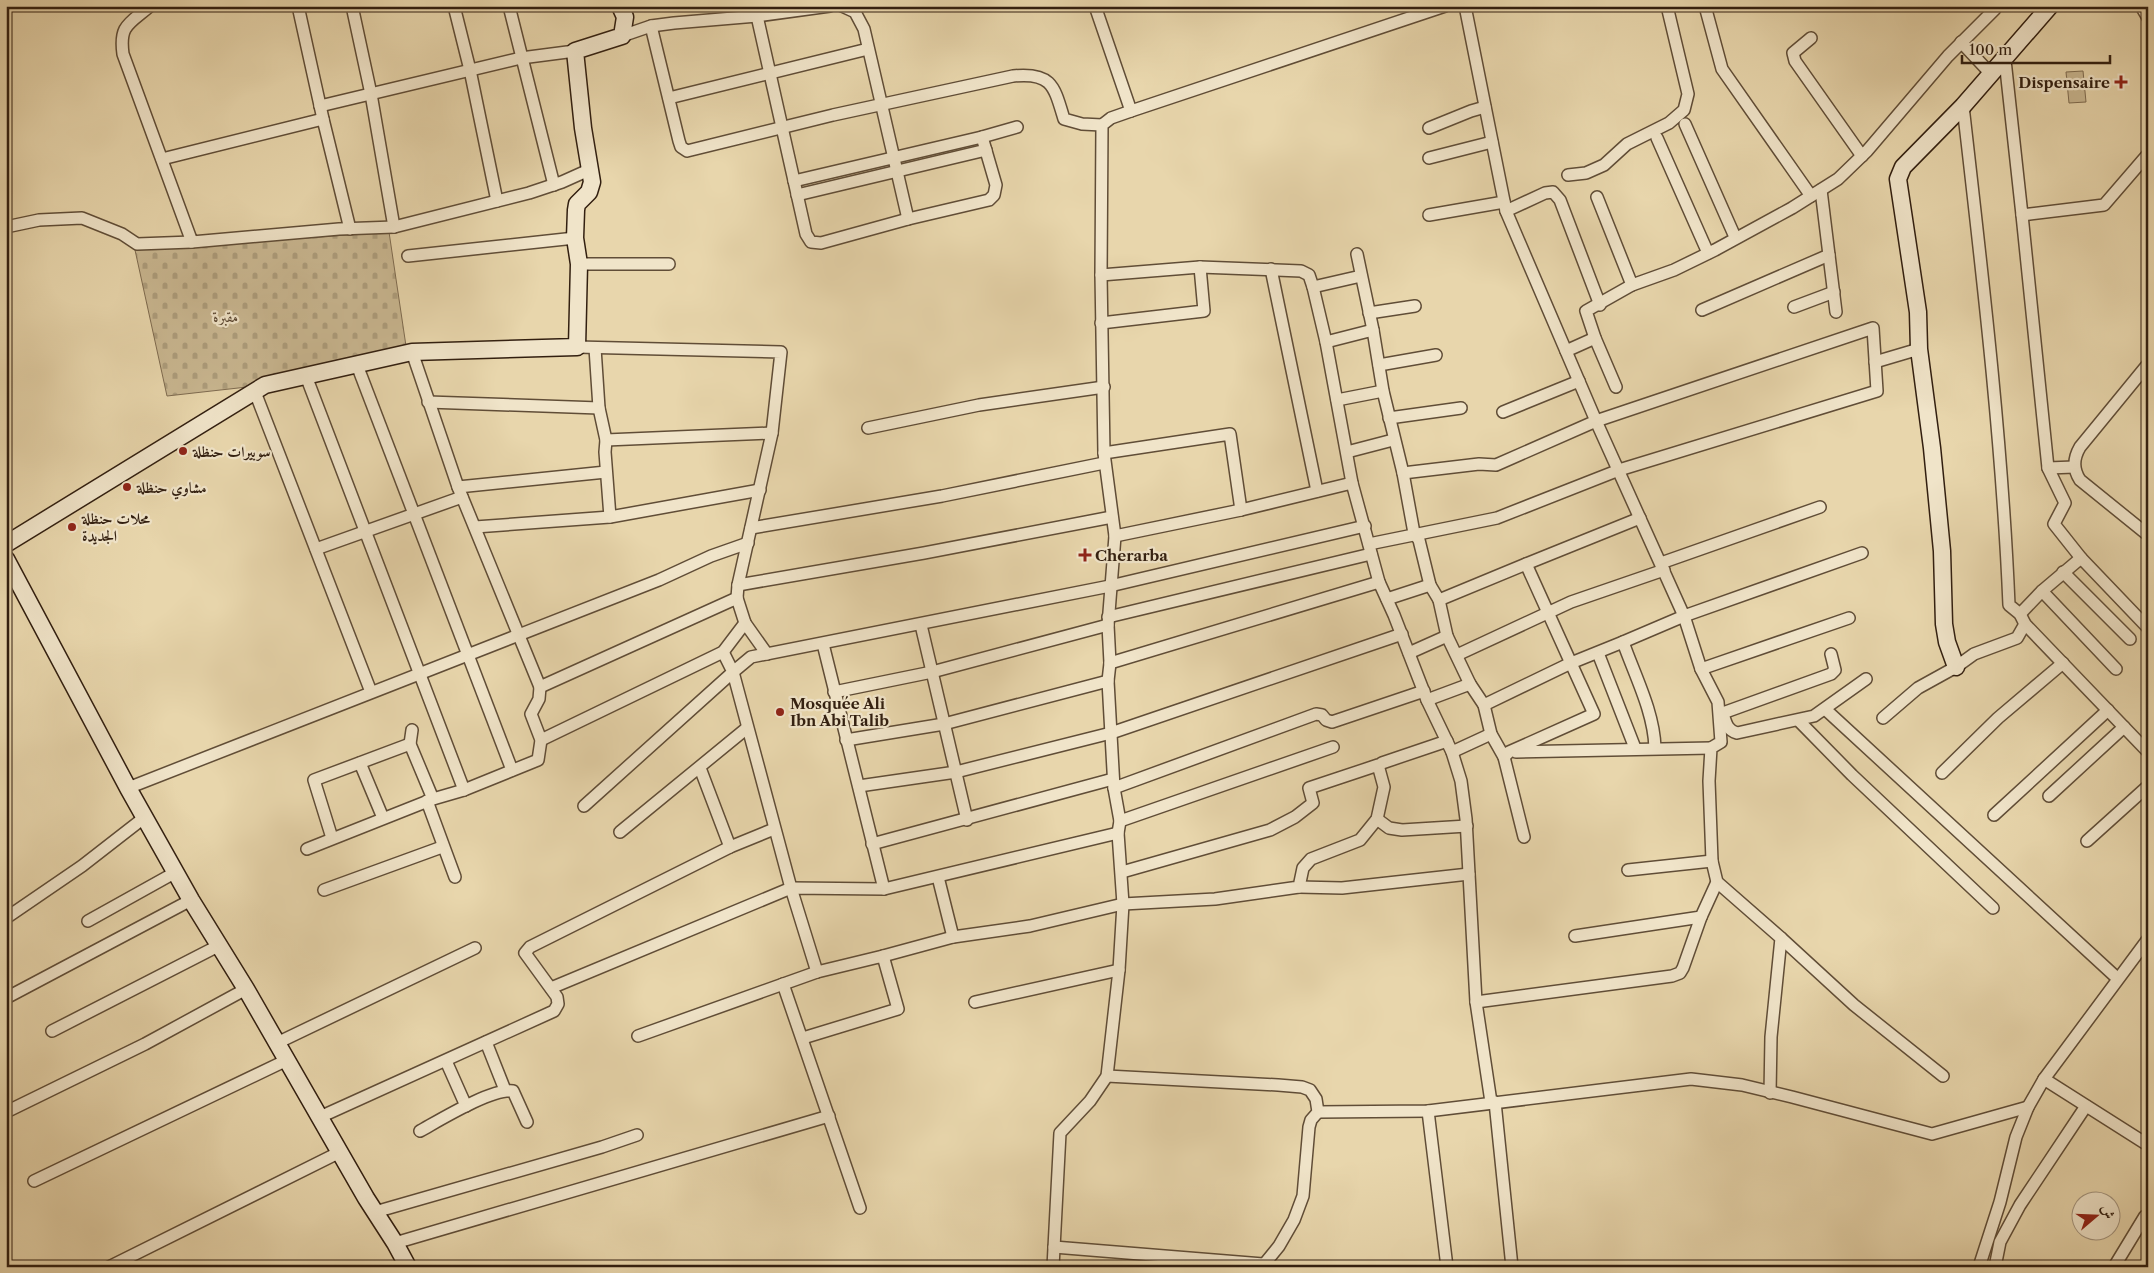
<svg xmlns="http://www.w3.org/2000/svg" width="2154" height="1273" font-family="'Libre Caslon Text',Amiri,serif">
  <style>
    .green { fill: #c9b791; stroke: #7e6b50 }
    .cemetery { fill: url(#cemetery-stones); stroke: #7e6b50 }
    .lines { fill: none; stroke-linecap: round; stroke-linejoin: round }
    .street-casing { stroke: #604d37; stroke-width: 14 }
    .secondary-casing { stroke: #321f10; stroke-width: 19 }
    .street { stroke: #f0e4c9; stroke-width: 11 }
    .secondary { stroke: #f0e4c9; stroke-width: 16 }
    .poi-dot { fill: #8f2418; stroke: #f0e4c9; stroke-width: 2 }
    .labels { text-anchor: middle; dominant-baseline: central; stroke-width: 4.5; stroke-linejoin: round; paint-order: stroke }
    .poi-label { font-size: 15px; font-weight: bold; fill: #321f10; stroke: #f0e4c9; text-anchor: start }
    .park-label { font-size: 15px; font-style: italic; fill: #584530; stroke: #f0e4c9 }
  </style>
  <defs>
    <pattern id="cemetery-stones" width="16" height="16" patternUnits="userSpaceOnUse" patternTransform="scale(1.25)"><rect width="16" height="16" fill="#c9b791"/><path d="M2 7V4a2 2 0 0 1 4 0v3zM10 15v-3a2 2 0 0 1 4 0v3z" fill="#ad9d7c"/></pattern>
  </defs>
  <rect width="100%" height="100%" fill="#e8d6ac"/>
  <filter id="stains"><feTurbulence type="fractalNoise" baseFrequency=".004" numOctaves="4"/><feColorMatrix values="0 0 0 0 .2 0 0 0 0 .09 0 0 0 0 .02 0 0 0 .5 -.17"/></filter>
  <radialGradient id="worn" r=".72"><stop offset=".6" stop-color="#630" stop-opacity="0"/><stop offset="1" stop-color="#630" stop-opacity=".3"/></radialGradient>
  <polygon class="green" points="2083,71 2086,102 2069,103 2066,72"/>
  <polygon class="cemetery" points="389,232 406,346 265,385 167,396 135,250"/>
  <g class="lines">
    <defs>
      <g id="street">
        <path d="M150,6c-21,18 -31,19 -27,48l69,188 147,-13 55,-2 135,-34 33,-11 29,-13"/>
        <polyline points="298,6 323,119 350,229"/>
        <polyline points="352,6 371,94 394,227"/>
        <polyline points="454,6 470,70 497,201"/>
        <polyline points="509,6 554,185"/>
        <polyline points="842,6 855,12 864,29 908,219"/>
        <polyline points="1095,6 1131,111"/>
        <polyline points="1465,6 1506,211 1596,421 1684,616 1701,669 1718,702 1721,742 1711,748 1709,781 1712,861 1717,882 1781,938 1771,1037 1770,1093"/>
        <polyline points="1705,6 1722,69 1811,196"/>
        <polyline points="2141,6 2148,18"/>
        <polyline points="757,16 806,234 811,242 821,243 908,219 989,200 994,195 996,185 982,137"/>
        <path d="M651,26l28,115 2,6 6,4 146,-36 180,-39c39,-4 41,10 51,43l18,5 20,1"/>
        <polyline points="622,36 651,26 674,23 757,16 830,6"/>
        <polyline points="1811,38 1793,53 1795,61 1862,156"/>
        <polyline points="1961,42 1991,74"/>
        <polyline points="2005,60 2022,215 2104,205 2148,154"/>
        <polyline points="669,98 868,49"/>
        <polyline points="320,106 521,58 575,51"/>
        <path d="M1963,106c19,166 39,332 46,499l11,9 5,10 123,128"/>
        <polyline points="1685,124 1735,237"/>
        <polyline points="1429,128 1471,111 1485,107"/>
        <polyline points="1657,138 1708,253"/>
        <polyline points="1429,158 1492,142"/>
        <polyline points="162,159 323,119"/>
        <polyline points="1568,175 1586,173 1604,165 1627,144 1669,123 1684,110 1688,94 1667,6"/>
        <polyline points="794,181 982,137 1017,127"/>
        <polyline points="1821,190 1836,312"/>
        <polyline points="797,195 986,150"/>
        <polyline points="1597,197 1632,285"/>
        <polyline points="1506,211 1545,193 1553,192 1560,200 1600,305"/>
        <polyline points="1429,215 1504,202"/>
        <polyline points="2022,215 2048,468 2065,503 2054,524 2081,558"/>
        <polyline points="6,227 39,220 82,218 122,234 137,244 192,242"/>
        <polyline points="1357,254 1373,330 1383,391 1403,473 1414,533 1419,540 1430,585 1439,600 1447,636 1470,684 1484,705 1491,734 1504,757 1524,837"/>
        <polyline points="408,256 575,238"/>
        <polyline points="579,264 669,264"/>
        <polyline points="1271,269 1317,491"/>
        <polyline points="1101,275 1200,267 1301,271 1309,275 1313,287 1326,342 1352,483 1379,582 1394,615 1427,700 1452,752 1461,781 1466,819 1476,1002 1491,1102"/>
        <polyline points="1313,287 1361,276"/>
        <polyline points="1794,307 1834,292"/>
        <polyline points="1702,310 1829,255"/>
        <polyline points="1369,313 1415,306"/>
        <polyline points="1101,323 1204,311 1200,267"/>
        <polyline points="1326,342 1373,330"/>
        <polyline points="577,347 781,352 772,433 738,585 737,598"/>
        <polyline points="595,348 599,408 606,440 605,452 610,517"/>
        <polyline points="1566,351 1595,338"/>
        <polyline points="412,352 458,487 540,687 737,598 745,623 767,654"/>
        <polyline points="1875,362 1919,349"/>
        <path d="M2148,364l-68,83c-7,12 -7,22 0,33l68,55"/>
        <polyline points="357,365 512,770"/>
        <polyline points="1379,365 1436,355"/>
        <polyline points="306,376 464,790"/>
        <polyline points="1616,387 1595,338 1586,311 1632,285 1674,270 1715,250 1792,208 1838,179 1867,151 1948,56 1995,9"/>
        <polyline points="255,392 371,692"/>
        <polyline points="1337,400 1383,391"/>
        <polyline points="428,402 599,408"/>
        <polyline points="1503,412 1579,381"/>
        <polyline points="1389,418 1461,408"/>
        <polyline points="868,428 979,405 1104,387"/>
        <polyline points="606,440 772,433"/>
        <polyline points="1347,452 1393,440"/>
        <polyline points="1104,453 1230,434 1241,510"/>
        <polyline points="2048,468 2074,467"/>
        <polyline points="458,487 606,472"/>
        <polyline points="475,527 610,517 760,490"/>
        <polyline points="751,528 942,496 1104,463"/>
        <polyline points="1115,536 1241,510 1352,483"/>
        <polyline points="1369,544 1497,518 1619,470 1877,391 1873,328 1596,421 1496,465 1479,464 1403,473"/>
        <polyline points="316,549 462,497"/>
        <polyline points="1661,563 1820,507"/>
        <polyline points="1526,564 1640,518"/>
        <polyline points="2063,572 2130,639"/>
        <polyline points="738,585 924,553 1112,517"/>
        <polyline points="2042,591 2116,669"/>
        <polyline points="1387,599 1430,585"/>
        <polyline points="1439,600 1526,564 1594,714 1509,752 1504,757"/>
        <polyline points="2020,614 2042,591 2081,558 2148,628"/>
        <polyline points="1108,617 1371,554"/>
        <polyline points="921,625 967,820"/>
        <polyline points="1623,642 1684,616 1862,553"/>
        <polyline points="823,644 884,889"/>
        <polyline points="1409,653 1447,636"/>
        <polyline points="1598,653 1635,748"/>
        <polyline points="1457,655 1571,602 1664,570"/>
        <polyline points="1110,663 1379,582"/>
        <polyline points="1701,669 1849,618"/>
        <polyline points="834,692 932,672 1108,625"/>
        <polyline points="1427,700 1470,684"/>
        <path d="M1484,705l87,-42 52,-21c12,34 31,70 32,106"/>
        <polyline points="1825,709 2117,978"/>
        <polyline points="1720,714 1831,674 1835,670 1831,654"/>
        <path d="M1723,714c3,9 4,16 14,19l77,-17 52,-37"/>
        <polyline points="1883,718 1918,688 1956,667 1974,654 2017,638 2025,624"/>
        <polyline points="1799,721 1852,775 1993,908"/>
        <polyline points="412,730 410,744 433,799"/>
        <polyline points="541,740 723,652 745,623"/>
        <polyline points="846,740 944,724 1108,681"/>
        <polyline points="1452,752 1491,734"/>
        <polyline points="1516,752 1711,748"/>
        <polyline points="360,763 383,818"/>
        <polyline points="1382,763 1447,741"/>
        <polyline points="700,768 730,847"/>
        <polyline points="1942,773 1998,718 2063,663"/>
        <polyline points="859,786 956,772 1111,733 1402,634"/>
        <polyline points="128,788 659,580 711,556 748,543"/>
        <polyline points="1114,788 1316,714 1322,715 1326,720 1332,722 1424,691"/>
        <polyline points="2049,796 2124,727"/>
        <polyline points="427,801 455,877"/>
        <polyline points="584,806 733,672 723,652"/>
        <polyline points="1994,815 2108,710"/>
        <polyline points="1377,819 1389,828 1402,830 1467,826"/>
        <polyline points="1120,821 1333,747"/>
        <polyline points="620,832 747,728"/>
        <polyline points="332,838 314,780 410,744"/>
        <polyline points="2087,841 2148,786"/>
        <polyline points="872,844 1113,779"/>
        <polyline points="307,849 433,799 464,790 538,760 541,740 531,714 539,699 540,687"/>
        <polyline points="1628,870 1712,861"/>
        <polyline points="938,877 953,937"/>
        <polyline points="1299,887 1342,888 1469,874"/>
        <polyline points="324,890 442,847"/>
        <polyline points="6,918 82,866 145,817"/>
        <polyline points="88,921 176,872"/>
        <polyline points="1575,936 1701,917 1717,882"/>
        <polyline points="1781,938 1854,1005 1943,1076"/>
        <polyline points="883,956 953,937 1030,926 1123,904 1215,899 1299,887 1303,868 1311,859 1360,840 1377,819 1384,787 1378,765 1309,788 1313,803 1295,817 1270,830 1122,872"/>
        <polyline points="817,972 791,888 733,672 751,657 1110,586 1365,526"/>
        <polyline points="783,984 860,1208"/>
        <polyline points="551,988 791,888 884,889 1118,833"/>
        <polyline points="6,998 191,900"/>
        <polyline points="975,1002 1119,970"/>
        <polyline points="1476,1002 1672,976 1680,973 1683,968 1701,917"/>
        <polyline points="52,1031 218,946"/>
        <polyline points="638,1036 817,972 883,956 898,1009 803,1038"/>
        <polyline points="486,1042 505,1090"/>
        <polyline points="277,1043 475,948"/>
        <polyline points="446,1061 466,1106"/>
        <polyline points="1107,1076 1278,1085 1302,1087 1310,1090 1316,1099 1318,1112 1311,1120 1309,1127 1303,1196 1294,1220 1279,1246 1262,1267"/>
        <polyline points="2044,1079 2148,1145"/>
        <polyline points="1495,1102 1512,1267"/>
        <polyline points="1428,1111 1447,1267"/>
        <polyline points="6,1112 145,1044 246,989"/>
        <polyline points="1318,1112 1428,1111 1691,1079 1742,1085 1792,1097 1932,1134 2028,1107"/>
        <polyline points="320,1117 554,1011 558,1004 557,997 525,953 530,947 730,847 774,829"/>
        <path d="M420,1131c20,-11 72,-43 93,-40l14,31"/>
        <polyline points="34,1181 287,1060"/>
        <polyline points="375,1212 602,1147 637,1135"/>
        <polyline points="395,1243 829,1116"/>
        <polyline points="1054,1247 1263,1264"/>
        <polyline points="109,1267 340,1152"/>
        <polyline points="1053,1267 1060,1133 1090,1101 1107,1076 1119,970 1123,904 1118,833 1120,821 1114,788 1108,681 1110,663 1108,625 1115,536 1104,453 1101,275 1102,125 1111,118 1131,111 1445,6"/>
        <polyline points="1979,1267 2000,1202 2016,1137 2028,1107 2044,1079 2148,939"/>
        <polyline points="1995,1267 2000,1242 2020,1205 2086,1106"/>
        <polyline points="2114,1267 2145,1216"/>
      </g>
      <g id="secondary">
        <polyline points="6,544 265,385 412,352 577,347 579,264 575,238 576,210 577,204 589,192 592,182 583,128 575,51 622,36 625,17 620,6"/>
        <polyline points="6,559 128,788 191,900 246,989 366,1198 395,1243 408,1267"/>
        <polyline points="1956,667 1947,642 1944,624 1942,551 1932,448 1919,349 1918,312 1898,179 1903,167 1963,106 2050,6"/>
      </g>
    </defs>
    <use href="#street" class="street-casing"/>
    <use href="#secondary" class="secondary-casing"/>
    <use href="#street" class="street"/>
    <use href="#secondary" class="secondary"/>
  </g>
  <g class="poi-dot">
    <path d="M2118.5 74.5h5v5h5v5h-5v5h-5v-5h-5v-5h5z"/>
    <circle cx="183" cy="451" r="5"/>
    <circle cx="127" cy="487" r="5"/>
    <circle cx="72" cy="527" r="5"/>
    <path d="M1082.5 547.5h5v5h5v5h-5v5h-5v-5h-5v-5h5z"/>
    <circle cx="780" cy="712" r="5"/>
  </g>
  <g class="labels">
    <g class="poi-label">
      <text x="2110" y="82" text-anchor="end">Dispensaire</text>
      <text x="193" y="451">سوبيرات حنظلة</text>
      <text x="137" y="487">مشاوي حنظلة</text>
      <text x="82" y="518">محلات حنظلة<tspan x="82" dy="17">الجديدة</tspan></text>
      <text x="1095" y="555">Cherarba</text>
      <text x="790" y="703">Mosquée Ali<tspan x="790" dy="17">Ibn Abi Talib</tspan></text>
    </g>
    <g class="park-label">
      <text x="226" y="316">مقبرة</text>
    </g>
  </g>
  <rect width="2154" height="1273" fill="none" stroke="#e8d6ac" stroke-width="25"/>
  <rect x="8" y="8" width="2139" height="1258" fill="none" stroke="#321f10" stroke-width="2.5"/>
  <rect x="12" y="12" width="2129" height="1248" fill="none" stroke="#321f10"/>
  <g transform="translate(2096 1216) rotate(71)"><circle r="24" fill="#f0e4c9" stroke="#a4957f"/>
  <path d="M0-4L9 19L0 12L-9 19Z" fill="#8f2418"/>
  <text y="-8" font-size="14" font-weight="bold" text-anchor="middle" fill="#321f10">ش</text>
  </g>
  <path d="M1962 55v8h148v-8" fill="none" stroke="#321f10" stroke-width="2.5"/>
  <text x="1969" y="55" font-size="15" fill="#321f10" stroke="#f0e4c9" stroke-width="4" paint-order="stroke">100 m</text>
  <rect width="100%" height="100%" filter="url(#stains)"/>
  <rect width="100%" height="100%" fill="url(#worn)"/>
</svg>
